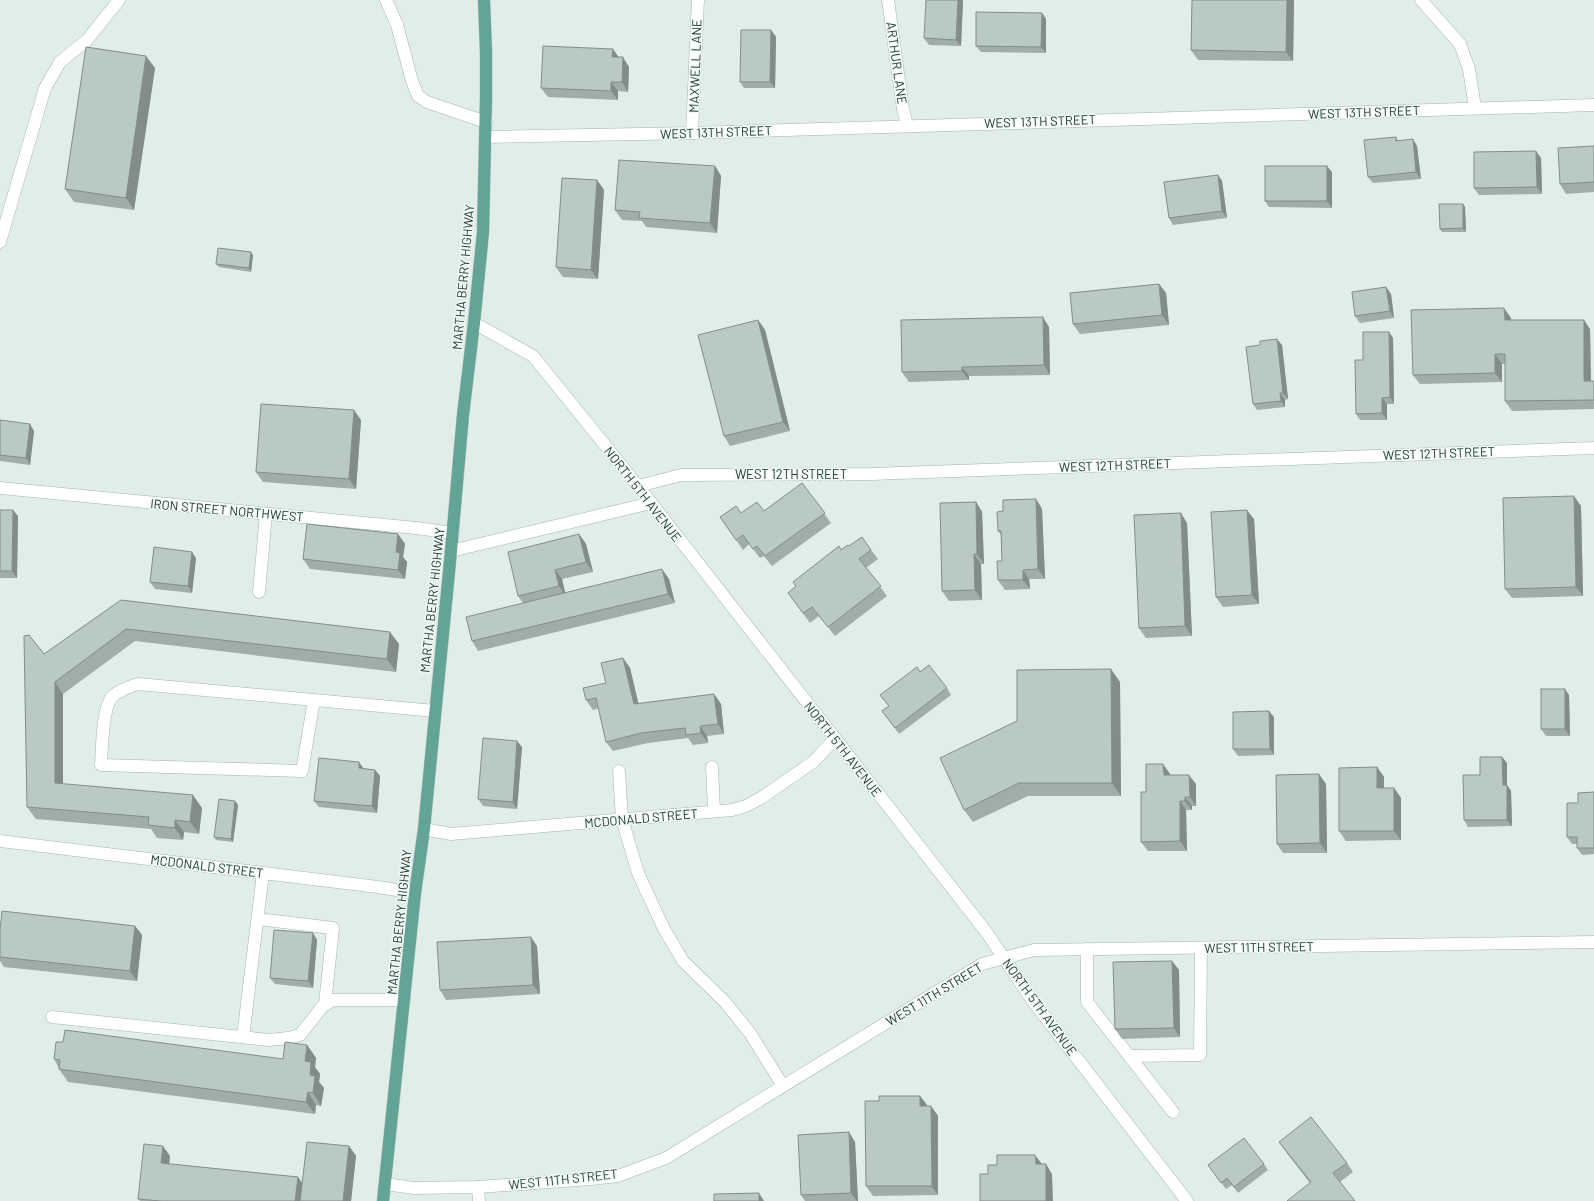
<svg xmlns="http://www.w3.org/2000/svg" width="1594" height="1201" font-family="Barlow,sans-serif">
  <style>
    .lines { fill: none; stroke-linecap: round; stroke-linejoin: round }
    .lane-casing { stroke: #a3b5b0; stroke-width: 13 }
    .street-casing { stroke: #a3b5b0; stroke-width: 13 }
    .secondary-casing { stroke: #9fb9b1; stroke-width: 13 }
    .primary-casing { stroke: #c1c9c7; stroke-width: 13 }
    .lane { stroke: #fff; stroke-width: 12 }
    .street { stroke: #fff; stroke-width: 12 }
    .secondary { stroke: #fff; stroke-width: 12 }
    .primary { stroke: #63a497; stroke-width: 12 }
    .wall { fill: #9faea9 }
    .shaded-wall { fill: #828d89 }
    .building { fill: #b9cac4; stroke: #828d89 }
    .labels { text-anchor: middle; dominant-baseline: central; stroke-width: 3; stroke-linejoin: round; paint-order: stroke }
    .street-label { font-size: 13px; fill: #203e38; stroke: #f2f9f6 }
  </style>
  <rect width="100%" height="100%" fill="#e1ede8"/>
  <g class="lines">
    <defs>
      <g id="lane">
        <polyline points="386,0 397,25 412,81 418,96 427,102 486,122"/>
        <polyline points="1421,0 1460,44 1469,69 1475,108"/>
        <polyline points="0,242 45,88 60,62 87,40 119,0"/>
        <polyline points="451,551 651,503"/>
        <polyline points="259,592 266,514"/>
        <path d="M314,700l-12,71 -201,-6c1,-16 1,-59 12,-69 8,-7 16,-9 25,-12l297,27"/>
        <polyline points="712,767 714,811"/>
        <polyline points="619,771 622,819 638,873 663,927 683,961 725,1002 750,1033 783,1086"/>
        <polyline points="258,919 333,928 325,1004"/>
        <polyline points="1087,949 1087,1002 1173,1112"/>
        <polyline points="52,1017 269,1040 288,1038 300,1035 322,1007 333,1000 404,1000"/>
        <polyline points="243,1037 263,873"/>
        <polyline points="1130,1056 1200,1055 1201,948"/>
        <polyline points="478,1187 479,1201"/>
      </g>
      <g id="street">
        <polyline points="888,0 903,109 907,125"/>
        <polyline points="692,133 698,0"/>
        <polyline points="486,137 692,133 1594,105"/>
        <polyline points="638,486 681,475 871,474 1594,448"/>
        <polyline points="0,488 416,528 453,533"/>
        <polyline points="424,829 451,834 732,810 746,806 761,798 813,762 835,739"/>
        <polyline points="0,841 378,887 415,893"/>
        <polyline points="385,1184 414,1188 478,1187 591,1179 618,1176 666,1158 982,964 1034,950 1594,942"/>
      </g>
      <polyline id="secondary" points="474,323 533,356 638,486 987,933 1032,1000 1187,1201"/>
      <polyline id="primary" points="383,1201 415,893 424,829 451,551 463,415 474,323 483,232 486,98 486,52 484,0"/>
    </defs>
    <use href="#lane" class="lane-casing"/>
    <use href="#street" class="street-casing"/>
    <use href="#secondary" class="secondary-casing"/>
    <use href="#primary" class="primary-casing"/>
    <use href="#lane" class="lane"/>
    <use href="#street" class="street"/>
    <use href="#secondary" class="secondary"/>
    <use href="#primary" class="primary"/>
  </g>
  <g class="wall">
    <polygon points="963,0 961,46 929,45 924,38"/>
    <polygon points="1192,0 1294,0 1293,61 1198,60 1191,50"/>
    <polygon points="1042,13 1046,19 1046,53 981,52 976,46"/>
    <polygon points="771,30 776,37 775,88 744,88 740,82"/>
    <polygon points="618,57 629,67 628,92 618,91 618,100 548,97 541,88"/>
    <polygon points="155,68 134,210 74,202 65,189"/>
    <polygon points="1396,137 1398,141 1417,146 1421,179 1373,183 1368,177"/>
    <polygon points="1594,146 1594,192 1566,194 1560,184"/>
    <polygon points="1541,158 1542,194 1479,195 1474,188"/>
    <polygon points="715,166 721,176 717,233 646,227 642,221 622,220 615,210"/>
    <polygon points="1332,172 1332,208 1269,207 1265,201"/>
    <polygon points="1218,175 1222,181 1227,218 1173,225 1169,218"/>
    <polygon points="597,180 604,190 598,279 563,277 556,267"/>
    <polygon points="1463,204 1465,207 1466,232 1442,232 1440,229"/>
    <polygon points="253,255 251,272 219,267 216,264"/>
    <polygon points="1159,284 1166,293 1169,325 1080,334 1073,324"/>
    <polygon points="1386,287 1391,294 1394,318 1360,323 1355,316"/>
    <polygon points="1511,318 1511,320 1590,329 1591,381 1594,381 1594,409 1512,411 1505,401 1505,364 1502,364 1502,382 1420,384 1413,375"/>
    <polygon points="758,320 765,330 790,431 730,446 724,436"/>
    <polygon points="1049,327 1050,375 969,376 969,380 909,382 902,372"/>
    <polygon points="1389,332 1393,338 1394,404 1387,404 1387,420 1360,420 1356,414 1363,360"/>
    <polygon points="1282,345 1288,399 1285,400 1285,407 1257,410 1253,404"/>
    <polygon points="0,420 34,431 30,465 0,461"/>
    <polygon points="361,420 356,489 263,482 256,472"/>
    <polygon points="802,483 831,523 772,566 764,556 760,558 749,544 743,550 720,517 741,513 764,511"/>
    <polygon points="1036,499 1042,509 1045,579 1029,579 1030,589 1005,590 998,580 1002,561 1001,535 998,531 1003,511"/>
    <polygon points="976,502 982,512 984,564 981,564 982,600 949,601 942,591"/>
    <polygon points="1581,506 1583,596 1512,598 1505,589"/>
    <polygon points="0,510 18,516 17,578 0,578"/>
    <polygon points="1254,519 1259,604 1223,607 1216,597"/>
    <polygon points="1187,523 1192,636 1146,638 1139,628"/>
    <polygon points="398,534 405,544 403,557 407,562 405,579 310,569 303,559"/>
    <polygon points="579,534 586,544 593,572 562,579 565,593 669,579 675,603 478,651 472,641 523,603 518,596"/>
    <polygon points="849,546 871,550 878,559 866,568 887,596 835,636 819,616 810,623 788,593 841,550"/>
    <polygon points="196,558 192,593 155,589 150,582"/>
    <polygon points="121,600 399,644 396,672 135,641 63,694 63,784 202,808 199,834 184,832 183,840 157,838 151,829 36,819 27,807 44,654"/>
    <polygon points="623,658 630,668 638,704 714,694 721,704 724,734 707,736 708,743 693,745 688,738 648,743 613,751 606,742 599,708 593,710 586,700 606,683"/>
    <polygon points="920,672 947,688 951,695 899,734 882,711 889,706 880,695"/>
    <polygon points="1120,682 1121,796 1028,796 973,822 964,810"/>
    <polygon points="1569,695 1570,736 1546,736 1541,729"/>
    <polygon points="1274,717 1274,755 1238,756 1233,749"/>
    <polygon points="517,741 522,747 517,809 483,806 478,799"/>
    <polygon points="1502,757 1507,763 1507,785 1511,791 1512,826 1468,827 1464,820 1480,775"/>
    <polygon points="1163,764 1170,774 1170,775 1196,784 1196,806 1192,806 1192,810 1186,810 1187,851 1148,851 1141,842 1146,792"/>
    <polygon points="1377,767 1384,777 1384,788 1394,788 1401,798 1401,840 1346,841 1339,831"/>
    <polygon points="364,769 375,770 380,776 377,813 319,807 314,801"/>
    <polygon points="1326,784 1327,853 1283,853 1277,844"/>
    <polygon points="1594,792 1594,854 1582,855 1577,848 1577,844 1572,844 1567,837 1578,803"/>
    <polygon points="235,801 238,805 233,842 216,840 214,837"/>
    <polygon points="135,926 142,935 137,981 4,967 0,961 0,930"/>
    <polygon points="313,933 317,940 313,988 275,984 270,978"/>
    <polygon points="537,946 540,994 446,1000 440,990"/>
    <polygon points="1172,961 1179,970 1180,1037 1122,1039 1115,1029"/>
    <polygon points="307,1045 316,1058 315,1067 320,1074 319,1082 324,1088 321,1106 316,1105 315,1114 68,1082 59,1069 59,1068 54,1059 283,1059"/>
    <polygon points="920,1096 927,1106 931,1106 938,1116 938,1195 873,1196 866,1186 879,1101"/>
    <polygon points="855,1142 858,1201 805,1201 801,1195"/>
    <polygon points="1279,1142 1347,1163 1353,1172 1340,1182 1310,1183 1286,1152"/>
    <polygon points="349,1146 356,1156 351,1201 140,1201 138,1199 170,1156 169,1164 298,1177 302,1183"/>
    <polygon points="1264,1164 1268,1170 1238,1193 1232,1185 1226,1189 1208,1165"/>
  </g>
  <g class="shaded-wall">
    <polygon points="958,0 963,0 961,46 956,40"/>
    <polygon points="1287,0 1294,0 1293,61 1286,52"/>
    <polygon points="1042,13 1046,19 1046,53 1041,47"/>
    <polygon points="771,30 776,37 775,88 770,82"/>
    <polygon points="613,49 620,59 612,57"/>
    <polygon points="146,56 155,68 134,210 126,198"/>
    <polygon points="623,57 629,67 628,92 622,82"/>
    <polygon points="611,82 618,91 618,100 611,91"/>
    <polygon points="1413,139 1417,146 1421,179 1416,172"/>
    <polygon points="1536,151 1541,158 1542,194 1537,187"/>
    <polygon points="715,166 721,176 717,233 710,223"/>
    <polygon points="1327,166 1332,172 1332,208 1327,201"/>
    <polygon points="1218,175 1222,181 1227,218 1222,211"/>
    <polygon points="597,180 604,190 598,279 591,270"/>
    <polygon points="1463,204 1465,207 1466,232 1463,228"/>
    <polygon points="251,252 253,255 251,272 249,268"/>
    <polygon points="1159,284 1166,293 1169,325 1162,315"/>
    <polygon points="1386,287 1391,294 1394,318 1390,311"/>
    <polygon points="1504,308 1511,318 1511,330 1505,320"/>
    <polygon points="1043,317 1049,327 1050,375 1044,365"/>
    <polygon points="758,320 765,330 790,431 783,422"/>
    <polygon points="1584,320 1590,329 1591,391 1584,381"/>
    <polygon points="1389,332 1393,338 1394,404 1390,397"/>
    <polygon points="1277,339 1282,345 1288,399 1283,393"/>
    <polygon points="1495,354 1502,364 1502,382 1495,373"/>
    <polygon points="962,367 969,376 969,380 962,371"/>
    <polygon points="1280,393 1285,400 1285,407 1281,401"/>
    <polygon points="1382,398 1387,404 1387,420 1382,413"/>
    <polygon points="354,410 361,420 356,489 349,479"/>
    <polygon points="30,424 34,431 30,465 26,458"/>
    <polygon points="1574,496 1581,506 1583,596 1576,587"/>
    <polygon points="1036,499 1042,509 1045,579 1038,569"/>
    <polygon points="976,502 982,512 984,564 977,554"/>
    <polygon points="13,510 18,516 17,578 12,571"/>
    <polygon points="1247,510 1254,519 1259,604 1252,595"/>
    <polygon points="1181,513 1187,523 1192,636 1185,626"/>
    <polygon points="398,534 405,544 403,557 407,562 405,579 398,570 396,552"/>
    <polygon points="579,534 586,544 593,572 586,562"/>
    <polygon points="192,552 196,558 192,593 188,586"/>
    <polygon points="974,554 981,564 982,600 975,590"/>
    <polygon points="662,569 669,579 675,603 668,594"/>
    <polygon points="555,570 562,579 566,596 559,586"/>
    <polygon points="1023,570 1029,579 1030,589 1023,580"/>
    <polygon points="390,632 399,644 396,672 387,659"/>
    <polygon points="623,658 630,668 641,714 634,704"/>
    <polygon points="1111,669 1120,682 1121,796 1112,783"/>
    <polygon points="55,682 63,694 63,796 55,783"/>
    <polygon points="1565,689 1569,695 1570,736 1565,729"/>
    <polygon points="714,694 721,704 724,734 718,724"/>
    <polygon points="1269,711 1274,717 1274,755 1270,749"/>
    <polygon points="700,726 707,736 708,743 701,733"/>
    <polygon points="517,741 522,747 517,809 513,802"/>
    <polygon points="1502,757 1507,763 1507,785 1511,791 1512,826 1507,820 1503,785"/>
    <polygon points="359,762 364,769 359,768"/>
    <polygon points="1163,764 1170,774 1171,785 1164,775"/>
    <polygon points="1377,767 1384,777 1384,798 1377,788"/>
    <polygon points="375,770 380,776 377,813 372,806"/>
    <polygon points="1319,774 1326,784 1327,853 1320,843"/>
    <polygon points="1189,775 1196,784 1196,806 1190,797"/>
    <polygon points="1394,788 1401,798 1401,840 1394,831"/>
    <polygon points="193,795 202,808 199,834 190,822"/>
    <polygon points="1185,797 1192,806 1192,810 1185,801"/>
    <polygon points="235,801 238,805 233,842 231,839"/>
    <polygon points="1180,801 1186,810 1187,851 1180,841"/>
    <polygon points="175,820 184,832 183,840 175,828"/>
    <polygon points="135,926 142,935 137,981 130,971"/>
    <polygon points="313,933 317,940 313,988 308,981"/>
    <polygon points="531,937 537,946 540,994 533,985"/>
    <polygon points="1172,961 1179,970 1180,1037 1174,1028"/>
    <polygon points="307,1045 316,1058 315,1067 320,1074 319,1082 324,1088 321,1106 313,1093 310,1075 305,1061"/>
    <polygon points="308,1092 316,1105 315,1114 306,1102"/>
    <polygon points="920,1096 927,1105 927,1116 920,1106"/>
    <polygon points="931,1106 938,1116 938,1195 932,1186"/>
    <polygon points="849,1132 855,1142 858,1201 857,1201 851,1193"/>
    <polygon points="163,1146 170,1156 168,1173 161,1163"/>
    <polygon points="349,1146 356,1156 351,1201 343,1201"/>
    <polygon points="1035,1155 1042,1164 1036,1164"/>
    <polygon points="1046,1164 1052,1174 1053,1201 1046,1201"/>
    <polygon points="298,1177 305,1187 303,1201 295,1201"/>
    <polygon points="759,1193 764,1201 759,1201"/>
  </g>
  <g class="building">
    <polygon points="926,0 958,0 956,40 924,38"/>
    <polygon points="1192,0 1287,0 1286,52 1191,50"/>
    <polygon points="976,12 1042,13 1041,47 976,46"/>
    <polygon points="741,30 771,30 770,82 740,82"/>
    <polygon points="543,46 613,49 612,57 623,57 622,82 611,82 611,91 541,88"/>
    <polygon points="86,47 146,56 126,198 65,189"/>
    <polygon points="1396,137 1396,141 1413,139 1416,172 1368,177 1364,140"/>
    <polygon points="1594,146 1594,182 1560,184 1558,148"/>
    <polygon points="1536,151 1537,187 1474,188 1474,152"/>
    <polygon points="619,160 715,166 710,223 639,218 640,212 615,210"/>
    <rect x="1265" y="166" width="62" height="35"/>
    <polygon points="1218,175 1222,211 1169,218 1164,182"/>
    <polygon points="562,178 597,180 591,270 556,267"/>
    <polygon points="1439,204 1463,204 1463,228 1440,229"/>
    <polygon points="218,248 251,252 249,268 216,264"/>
    <polygon points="1159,284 1162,315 1073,324 1070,293"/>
    <polygon points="1386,287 1390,311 1355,316 1352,292"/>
    <polygon points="1504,308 1505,320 1584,320 1584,381 1594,381 1594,400 1505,401 1505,354 1495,354 1495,373 1413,375 1411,310"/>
    <polygon points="1043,317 1044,365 962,367 962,371 902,372 901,320"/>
    <polygon points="758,320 783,422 724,436 698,335"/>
    <polygon points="1363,332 1389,332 1390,397 1382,398 1382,413 1356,414 1355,360 1363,360"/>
    <polygon points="1277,339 1283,393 1280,393 1281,401 1253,404 1246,347 1260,345 1260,341"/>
    <polygon points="261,404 354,410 349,479 256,472"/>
    <polygon points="0,420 30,424 26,458 0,455"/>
    <polygon points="802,483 825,513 765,556 757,546 753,549 743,535 736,540 720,517 736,506 741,513 757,502 764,511"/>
    <polygon points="1574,496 1576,587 1505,589 1503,498"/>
    <polygon points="1036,499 1038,569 1023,570 1023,580 998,580 997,561 1002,561 1001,531 998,531 997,512 1003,511 1003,500"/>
    <polygon points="976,502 977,554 974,554 975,590 942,591 940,503"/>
    <polygon points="0,510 13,510 12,571 0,571"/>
    <polygon points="1247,510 1252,595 1216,597 1211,512"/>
    <polygon points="1181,513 1185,626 1139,628 1134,515"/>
    <polygon points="307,524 398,534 396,552 400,553 398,570 303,559"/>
    <polygon points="579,534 586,562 555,570 559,586 518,596 508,552"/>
    <polygon points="862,537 871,550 859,559 881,586 828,627 812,607 803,613 788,593 796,586 793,582 839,546 841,550 848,545 849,546"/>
    <polygon points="154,547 192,552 188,586 150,582"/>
    <polygon points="662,569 668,594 472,641 466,617"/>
    <polygon points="121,600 390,632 387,659 126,629 55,682 55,783 193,795 190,822 175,820 175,828 148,825 149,817 27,807 24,636 29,635 44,654"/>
    <polygon points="623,658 634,704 714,694 718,724 700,726 701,733 686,735 685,728 641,733 606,742 596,698 586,700 583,688 606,683 601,663"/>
    <polygon points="929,665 947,688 895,728 882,711 889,706 880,695 917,667 920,672"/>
    <polygon points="1111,669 1112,783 1019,783 964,810 940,758 1017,721 1017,670"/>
    <rect x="1541" y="689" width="24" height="40"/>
    <polygon points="1269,711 1270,749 1233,749 1233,712"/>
    <polygon points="483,738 517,741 513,802 478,799"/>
    <polygon points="1480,757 1502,757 1503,785 1507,785 1507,820 1464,820 1463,775 1480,775"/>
    <polygon points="319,758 359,762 359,768 375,770 372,806 314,801"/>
    <polygon points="1146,764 1163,764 1164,775 1189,775 1190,797 1185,797 1185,801 1180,801 1180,841 1141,842 1141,792 1146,792"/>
    <polygon points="1377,767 1377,788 1394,788 1394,831 1339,831 1339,768"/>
    <polygon points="1319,774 1320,843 1277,844 1276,775"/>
    <polygon points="1594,792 1594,848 1577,848 1577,837 1567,837 1567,803 1578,803 1578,793"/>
    <polygon points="219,799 235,801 231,839 214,837"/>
    <polygon points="2,911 135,926 130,971 0,957 0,930"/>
    <polygon points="274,930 313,933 308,981 270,978"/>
    <polygon points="531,937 533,985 440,990 437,942"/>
    <polygon points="1172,961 1174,1028 1115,1029 1113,962"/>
    <polygon points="65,1030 283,1059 285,1042 307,1045 305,1061 311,1062 310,1075 315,1076 313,1093 308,1092 306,1102 59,1069 60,1060 54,1059 56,1042 63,1042"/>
    <polygon points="879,1096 920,1096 920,1106 931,1106 932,1186 866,1186 865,1101 879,1101"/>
    <polygon points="1311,1117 1347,1163 1333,1173 1355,1201 1287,1201 1311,1182 1279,1142"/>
    <polygon points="849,1132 851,1193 801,1195 798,1135"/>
    <polygon points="1244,1138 1264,1164 1234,1187 1227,1178 1221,1183 1208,1165"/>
    <polygon points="307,1142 349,1146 343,1201 300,1201"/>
    <polygon points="144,1144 163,1146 161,1163 298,1177 295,1201 161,1201 138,1199"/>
    <polygon points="997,1155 1035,1155 1036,1164 1046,1164 1046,1201 980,1201 980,1174 988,1174 988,1165 997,1165"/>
    <polygon points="759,1193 759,1201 714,1201 714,1194"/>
  </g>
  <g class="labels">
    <g class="street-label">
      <text transform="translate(897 63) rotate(82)">ARTHUR LANE</text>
      <text transform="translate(695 66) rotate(-88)">MAXWELL LANE</text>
      <text transform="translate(1364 112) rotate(-2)">WEST 13TH STREET</text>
      <text transform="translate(1040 121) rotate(-2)">WEST 13TH STREET</text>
      <text transform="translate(716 132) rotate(-2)">WEST 13TH STREET</text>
      <text transform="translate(463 277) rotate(-85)">MARTHA BERRY HIGHWAY</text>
      <text transform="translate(1439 453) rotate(-2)">WEST 12TH STREET</text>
      <text transform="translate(1115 465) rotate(-2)">WEST 12TH STREET</text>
      <text x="791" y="474">WEST 12TH STREET</text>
      <text transform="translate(643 494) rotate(52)">NORTH 5TH AVENUE</text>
      <text transform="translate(227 510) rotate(5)">IRON STREET NORTHWEST</text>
      <text transform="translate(432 600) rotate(-84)">MARTHA BERRY HIGHWAY</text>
      <text transform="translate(843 749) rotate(52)">NORTH 5TH AVENUE</text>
      <text transform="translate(641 818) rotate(-5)">MCDONALD STREET</text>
      <text transform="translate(207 866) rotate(7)">MCDONALD STREET</text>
      <text transform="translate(399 922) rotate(-84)">MARTHA BERRY HIGHWAY</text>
      <text transform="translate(1259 947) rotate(-1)">WEST 11TH STREET</text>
      <text transform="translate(934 994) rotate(-31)">WEST 11TH STREET</text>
      <text transform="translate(1040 1007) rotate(54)">NORTH 5TH AVENUE</text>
      <text transform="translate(563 1179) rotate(-6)">WEST 11TH STREET</text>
    </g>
  </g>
</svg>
